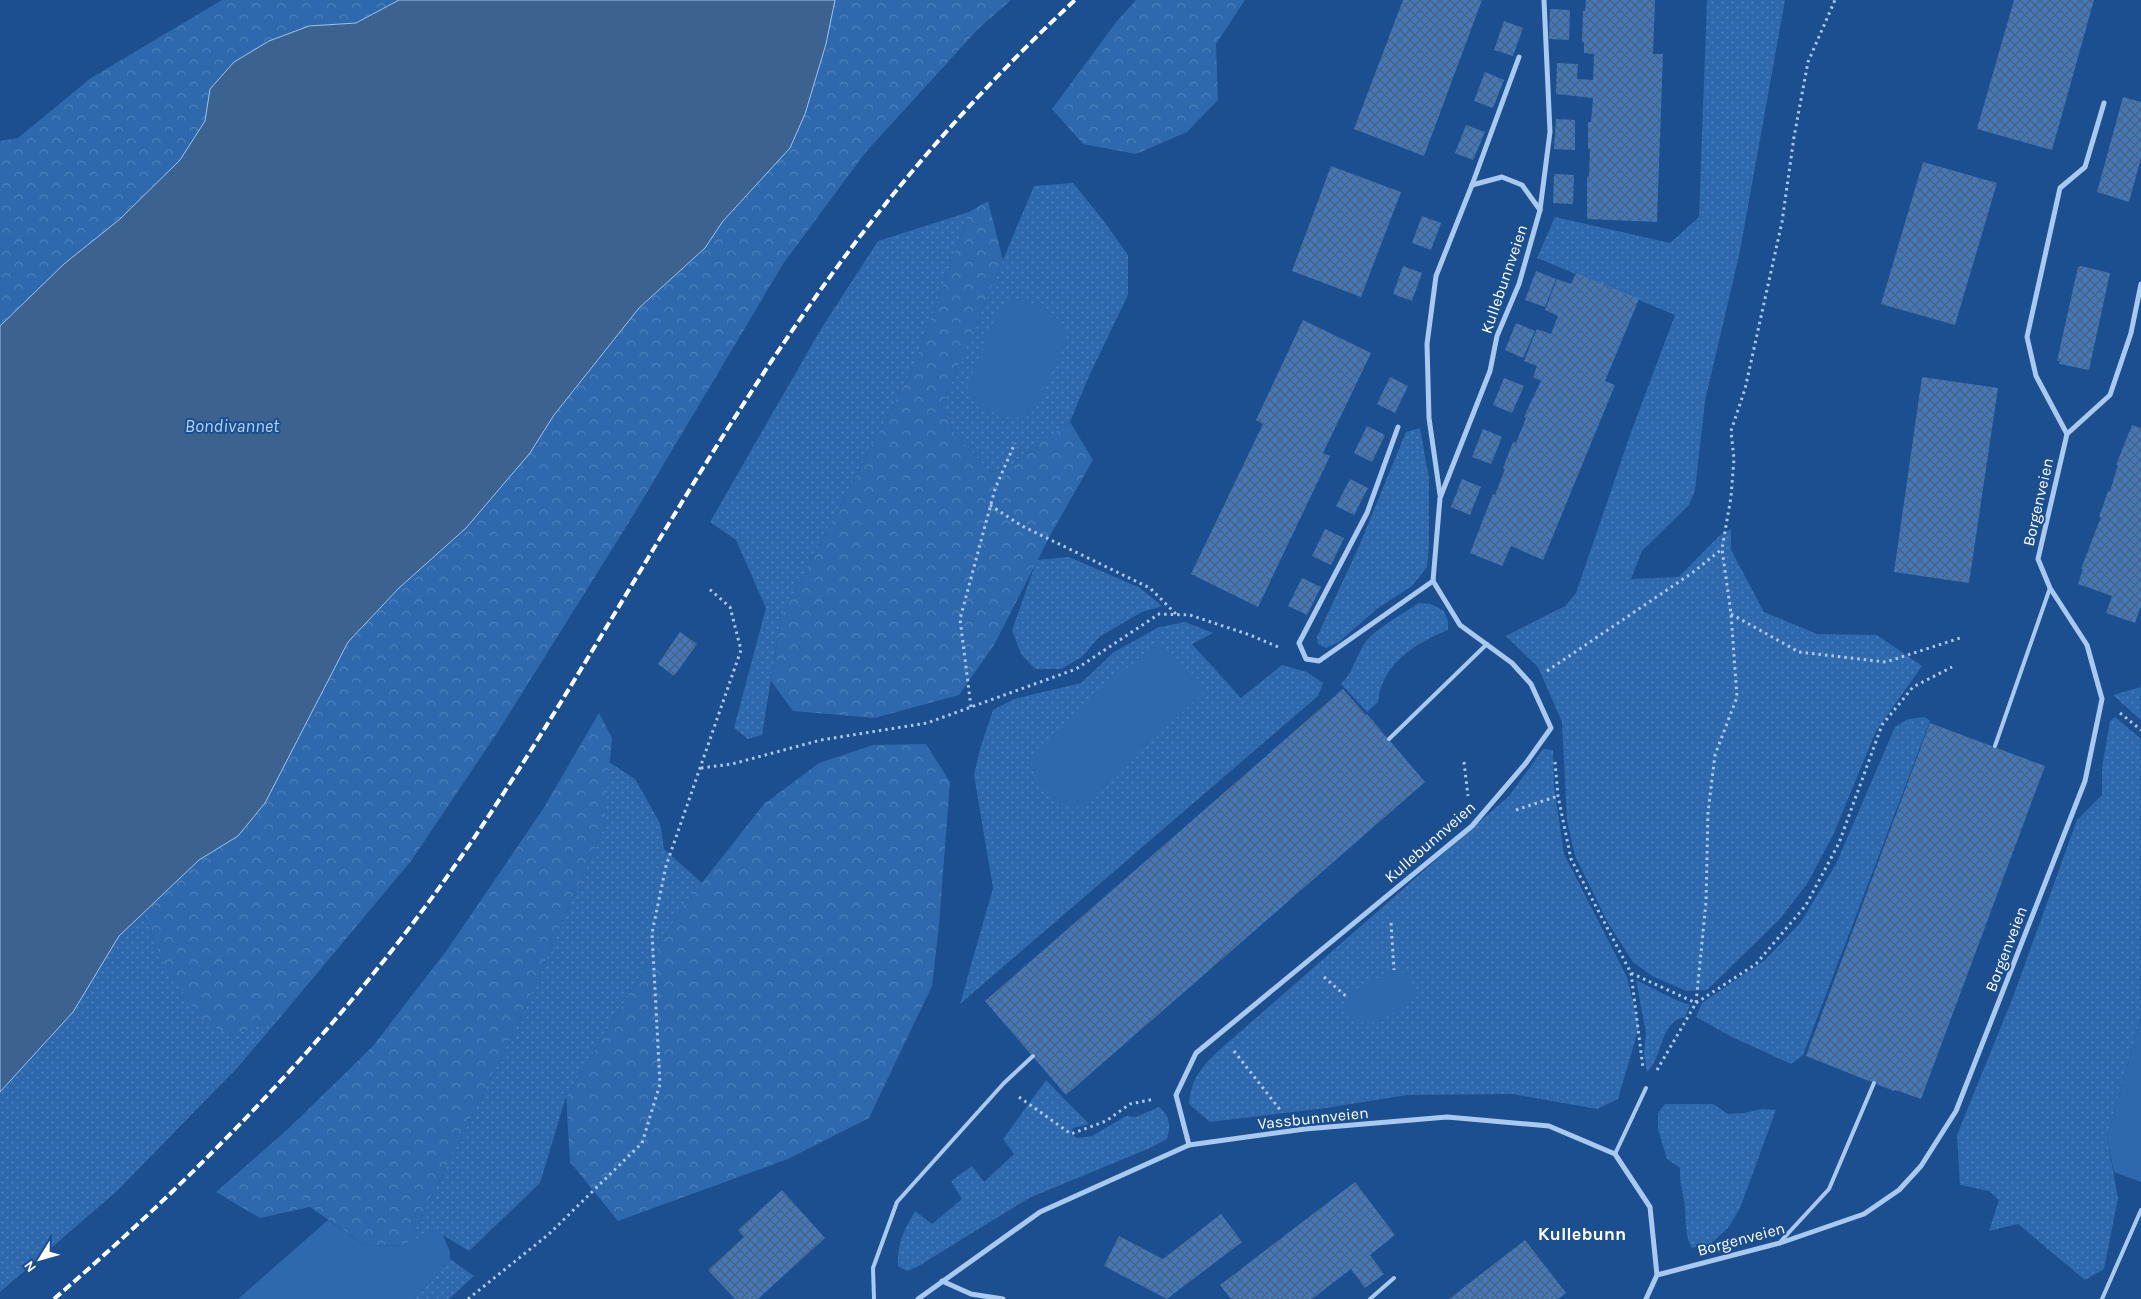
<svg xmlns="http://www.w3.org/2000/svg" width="2141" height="1299" font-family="Karla,sans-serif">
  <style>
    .grass { fill: url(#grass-dots) }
    .forest { fill: url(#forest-crowns) }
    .green { fill: #2e69ad }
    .water { fill: #3c6290; stroke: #9cc4f0 }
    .building { fill: url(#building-cross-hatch) }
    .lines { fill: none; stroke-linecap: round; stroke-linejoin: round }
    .path { stroke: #a9c9ee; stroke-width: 3; stroke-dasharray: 2.5 4; stroke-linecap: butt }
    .service { stroke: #a9c9ee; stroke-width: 4 }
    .minor { stroke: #a9c9ee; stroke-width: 5 }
    .rail { stroke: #fff; stroke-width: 4; stroke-dasharray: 9 4; stroke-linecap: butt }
    .labels { text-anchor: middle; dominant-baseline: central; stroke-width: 4; stroke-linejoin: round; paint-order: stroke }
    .street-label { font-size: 16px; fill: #fff; stroke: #1b4f8f }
    .water-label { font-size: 18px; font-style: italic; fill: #b5d3f5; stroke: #1b4f8f }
    .neighbourhood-label { font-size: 18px; font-weight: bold; fill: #fff; stroke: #1b4f8f }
  </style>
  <defs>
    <pattern id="grass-dots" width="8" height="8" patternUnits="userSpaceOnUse" patternTransform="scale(1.25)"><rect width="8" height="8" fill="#2e69ad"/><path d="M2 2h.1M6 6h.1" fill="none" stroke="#4d80b9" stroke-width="1.8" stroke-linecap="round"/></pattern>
    <pattern id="forest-crowns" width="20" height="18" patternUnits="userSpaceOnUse" patternTransform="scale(1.25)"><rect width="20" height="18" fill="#2e69ad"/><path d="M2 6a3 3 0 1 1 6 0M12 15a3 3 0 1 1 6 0" fill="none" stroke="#4d80b9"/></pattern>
    <pattern id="building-cross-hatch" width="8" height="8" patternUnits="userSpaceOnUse" patternTransform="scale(1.25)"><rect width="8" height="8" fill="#4478b7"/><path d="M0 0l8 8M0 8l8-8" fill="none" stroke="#486282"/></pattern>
  </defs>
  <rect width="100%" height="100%" fill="#1b4f8f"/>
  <g class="grass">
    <polygon points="1707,0 1785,0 1740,251 1705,401 1695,490 1689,505 1642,551 1631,579 1679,577 1719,536 1731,529 1731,550 1764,612 1817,634 1877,635 1922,666 1876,731 1834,833 1807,884 1779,920 1707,990 1686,991 1652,976 1633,962 1608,923 1575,856 1567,821 1562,722 1538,667 1506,636 1565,606 1576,593 1630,435 1675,315 1537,258 1555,217 1670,243 1699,217"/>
    <polygon points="1073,183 1103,220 1128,255 1128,295 1089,376 1070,422 1043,441 1015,464 990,472 954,432 942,405 1034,186"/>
    <polygon points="969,212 913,368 781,617 762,735 748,739 734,728 766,608 736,540 710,522 821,329 878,241"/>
    <polygon points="1420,428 1429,478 1429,544 1427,567 1412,586 1378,608 1339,642 1326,648 1318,644 1317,637 1360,544 1406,432"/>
    <polygon points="1069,557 1140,588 1162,606 1142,612 1099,637 1082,657 1061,669 1035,669 1021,654 1012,630 1037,560"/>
    <path d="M1419,603l12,1 13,7 4,10v9c-33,13 -66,34 -70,72l-11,10 -26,-28c14,-14 15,-30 26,-44 10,-12 38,-28 52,-37z"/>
    <polygon points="1185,622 1213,633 1192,644 1241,698 1282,665 1307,672 1323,683 1318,696 960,1004 993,888 974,775 980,749 993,710 1014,699 1081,683 1114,652 1159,627"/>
    <polygon points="2141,687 2141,720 2113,695"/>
    <polygon points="1925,717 1930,721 1803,1055 1791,1064 1732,1037 1696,1017 1702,1003 1765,960 1801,922 1836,864 1895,727 1908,719"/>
    <polygon points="2115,717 2141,739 2141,1017 2107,1138 2118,1198 2104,1269 2085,1280 2018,1224 1989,1231 1999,1200 1989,1191 1960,1185 1957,1135 2013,997 2077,820 2102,795 2102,768 2110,721"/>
    <path d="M1543,749l10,1 1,36 10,68 63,123 12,50 -21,72 -21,10 -85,-15 -105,1 -81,13 -116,14 -21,-18c2,-24 11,-35 27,-51l293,-257z"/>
    <polygon points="609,762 635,779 660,823 664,849 702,883 682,908 566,1097 540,1183 469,1251 443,1235 407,1245 519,1021 604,828"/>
    <polygon points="144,912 161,960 232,1035 278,1020 238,1067 117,1191 0,1292 0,1092 73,1012 119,936"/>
    <path d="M1636,980l40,20 14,5 -5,12c-25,3 -22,41 -38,55l-3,-18 2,-21z"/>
    <path d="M1046,1080l43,44 -16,4 -2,6 6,4 15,-2 34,-20 10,1 23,-10c11,10 12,17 8,32l-17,9 -121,50 -112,69 -10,4 -9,-5c-1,-24 6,-35 17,-55l17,13 30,-25 -11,-18 21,-15 12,16 30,-28 -11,-15z"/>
    <path d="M1665,1104h48l15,10 16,-1 18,-4 14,1 -36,98 -12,20 -18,16 -18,4c-7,-12 -6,-25 -7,-39 -1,-15 -6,-26 -5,-41l-13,-9 -9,-30v-16z"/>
    <polygon points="450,1259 474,1276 449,1299 414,1299"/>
  </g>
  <g class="forest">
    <polygon points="222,0 399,0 356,23 309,26 269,41 210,89 205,121 180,160 120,219 64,264 0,326 0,141 18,138 91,78"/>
    <polygon points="835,0 1011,0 978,29 865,153 783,264 634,514 497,733 411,861 278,1020 232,1035 203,1021 161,960 144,912 199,860 238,836 265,803 348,642 399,588 466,528 530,453 554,415 639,308 705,248 723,221 789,148 805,114 826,44"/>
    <polygon points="1136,0 1245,0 1216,44 1218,100 1187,132 1136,154 1083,144 1052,109 1117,21"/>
    <polygon points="988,201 1003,260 942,405 954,432 990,472 1015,464 1043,441 1070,422 1093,460 1051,534 994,645 959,695 874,718 793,711 771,681 781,617 913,368 969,212"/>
    <polygon points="599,713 612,738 604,828 519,1021 407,1245 366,1246 310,1207 260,1218 216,1192 288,1129 373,1046 447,950 543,809"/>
    <polygon points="926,744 950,782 939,925 932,986 869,1118 788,1159 618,1221 570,1162 566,1097 682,908 764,804 819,763 873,745"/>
  </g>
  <g class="green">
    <path d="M1009,301c24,-1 57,10 55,39 -1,12 -9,25 -14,36 -5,14 -10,31 -23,39 -14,8 -40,-3 -50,-12 -5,-5 -8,-10 -10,-16l30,-75z"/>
    <path d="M1157,645l50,44 -127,119c-33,-6 -42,-20 -50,-52l92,-84z"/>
    <polygon points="1394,970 1409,974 1415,991 1409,1005 1370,1024 1353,1021 1342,1008 1352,991"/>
    <polygon points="2141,1017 2141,1182 2114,1172 2107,1138"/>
    <polygon points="328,1220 366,1246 407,1245 431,1230 443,1235 450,1252 450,1259 414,1299 238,1299"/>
  </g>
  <polygon class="water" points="399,0 835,0 826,44 805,114 790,148 723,221 705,248 639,308 554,415 530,453 466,528 399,588 348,642 265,803 238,836 199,860 119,936 73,1012 0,1092 0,326 64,264 120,219 180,160 205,121 210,89 234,62 269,41 309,26 356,23"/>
  <g class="building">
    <polygon points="1403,0 1482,0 1424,156 1354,129"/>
    <polygon points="1586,0 1655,0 1653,54 1663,54 1657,222 1587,219 1587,176 1589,177 1590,149 1588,149 1588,122 1591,122 1593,98 1556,94 1557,63 1578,64 1577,79 1593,80 1594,54 1584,53 1584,42 1582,42 1583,11 1585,11"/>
    <polygon points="2014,0 2094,0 2052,150 1977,129"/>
    <polygon points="1550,9 1570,10 1569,40 1549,39"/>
    <polygon points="1504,21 1523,28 1513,56 1494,50"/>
    <polygon points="1485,72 1504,80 1493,108 1474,101"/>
    <polygon points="2123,97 2141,102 2141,158 2129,202 2097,192"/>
    <polygon points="1556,119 1575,120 1575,150 1554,149"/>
    <polygon points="1466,125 1485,132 1473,160 1455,153"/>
    <polygon points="1923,162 1997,183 1955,325 1881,304"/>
    <polygon points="1331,166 1401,192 1361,297 1292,271"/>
    <polygon points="1554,174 1574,175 1573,204 1553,203"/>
    <polygon points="1422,216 1441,223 1431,250 1412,243"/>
    <polygon points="1403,266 1422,273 1412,301 1393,294"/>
    <polygon points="2081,266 2110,273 2089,370 2059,364 2060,361 2057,361 2078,267"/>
    <polygon points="1536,271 1556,279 1545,307 1525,300"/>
    <polygon points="1576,273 1639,299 1605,381 1615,385 1543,560 1511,546 1502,566 1470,553 1493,494 1495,495 1505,469 1503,468 1513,442 1516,443 1526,418 1524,417 1530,404 1541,381 1533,377 1537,366 1524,361 1537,329 1551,334 1554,326 1558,316 1545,310 1557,279 1571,284"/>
    <polygon points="1303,320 1371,353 1323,453 1330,456 1258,607 1191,574 1263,424 1256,420"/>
    <polygon points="1516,323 1535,331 1523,358 1505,350"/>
    <polygon points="1390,377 1408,386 1395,413 1377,404"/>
    <polygon points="1922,377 1998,388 1969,583 1894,572"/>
    <polygon points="1504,378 1524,386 1512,413 1493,405"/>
    <polygon points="2132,425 2141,428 2141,606 2135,623 2106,613 2112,596 2078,584 2083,569 2081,569 2101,517 2099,517 2108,491 2110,491 2118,465 2116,465"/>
    <polygon points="1367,426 1385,435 1372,462 1354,453"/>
    <polygon points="1483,429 1502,437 1491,464 1472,457"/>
    <polygon points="1350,479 1368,488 1354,515 1336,506"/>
    <polygon points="1462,479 1481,487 1470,515 1451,507"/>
    <polygon points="1325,529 1344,538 1331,565 1312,556"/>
    <polygon points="1302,578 1321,587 1307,615 1288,606"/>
    <polygon points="680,632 697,644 674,676 658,664"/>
    <polygon points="1343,689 1366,715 1367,714 1425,782 1066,1095 985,1001"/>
    <polygon points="1930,723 2045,766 1921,1099 1895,1090 1894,1091 1806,1056"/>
    <polygon points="1355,1182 1395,1235 1370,1255 1384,1274 1365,1288 1351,1269 1312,1299 1231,1299 1220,1285"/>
    <polygon points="782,1190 825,1238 758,1299 735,1299 708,1270 744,1237 738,1230"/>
    <polygon points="1221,1214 1242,1242 1167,1299 1104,1266 1119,1236 1163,1259"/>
    <polygon points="1525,1240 1566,1293 1558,1299 1449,1299"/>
  </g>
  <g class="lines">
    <g class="path">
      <polyline points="990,505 1022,526 1150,588 1176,614"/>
      <polyline points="1731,614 1799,652 1886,662 1960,638"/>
      <polyline points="1547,671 1692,573 1722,549"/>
      <polyline points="971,707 960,619 995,489 1015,443"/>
      <polyline points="2120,713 2141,730"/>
      <polyline points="1464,762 1468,796"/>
      <polyline points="1555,762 1558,796 1571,859 1631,973 1696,1003 1756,964 1806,905 1839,843 1882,725 1913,687 1952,667"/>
      <polyline points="701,768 732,764 821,740 927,723 1076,669 1159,614 1190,615 1250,635 1278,647"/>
      <polyline points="1516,810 1558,796"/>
      <polyline points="1391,923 1394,970"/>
      <polyline points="1631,973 1643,1068"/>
      <polyline points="1324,977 1348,998"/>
      <polyline points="1234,1051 1281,1111"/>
      <polyline points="1657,1070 1696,1003 1706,902 1708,812 1715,755 1737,697 1731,614 1722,549 1731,497 1734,459 1731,431 1745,389 1782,222 1794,137 1808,62 1835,0"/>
      <polyline points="1019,1097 1071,1134 1106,1121 1130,1104 1155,1099"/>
      <polyline points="468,1299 549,1234 642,1143 660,1084 652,933 666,866 741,650 730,607 707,587"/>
    </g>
    <g class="service">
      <polyline points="1389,739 1487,644"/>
      <polyline points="1995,746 2050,588"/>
      <polyline points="1615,1154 1646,1088"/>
      <polyline points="1781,1241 1829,1189 1874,1083"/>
      <polyline points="874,1299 873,1268 897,1202 1004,1083 1033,1056"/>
      <polyline points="1370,1299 1394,1278"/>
      <polyline points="2102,1299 2141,1210"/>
    </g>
    <g class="minor">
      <polyline points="1472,185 1502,177 1522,185 1540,210"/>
      <polyline points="1398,427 1367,513 1299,643 1306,659 1319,661 1433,581"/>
      <polyline points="2067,434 2036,376 2027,337 2060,188 2085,167 2104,103"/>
      <polyline points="1440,495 1429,418 1427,344 1436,276 1472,185 1519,57"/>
      <polyline points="1189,1145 1176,1095 1196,1053 1472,826 1526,763 1551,728 1531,684 1512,663 1460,625 1433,581 1440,498 1490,371 1497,336 1519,284 1540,210 1550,132 1544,0"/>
      <polyline points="942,1281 971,1294 1003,1299"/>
      <polyline points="918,1299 1040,1212 1189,1145 1305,1129 1447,1117 1549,1126 1615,1154 1650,1207 1657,1275"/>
      <polyline points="1646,1299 1657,1275 1780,1243 1864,1214 1899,1190 1921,1166 1956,1111 2085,781 2102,699 2087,645 2050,588 2038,559 2067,434 2110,395 2131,333 2141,284"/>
    </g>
    <path class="rail" d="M54,1299c158,-136 303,-288 420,-461 115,-171 211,-354 329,-523 79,-115 170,-220 272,-315"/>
  </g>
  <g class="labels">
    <g class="street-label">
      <text transform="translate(1504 279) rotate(-71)">Kullebunnveien</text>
      <text transform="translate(2038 502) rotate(-77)">Borgenveien</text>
      <text transform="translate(1430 842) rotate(-41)">Kullebunnveien</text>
      <text transform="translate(2006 949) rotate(-69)">Borgenveien</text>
      <text transform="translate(1313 1118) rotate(-6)">Vassbunnveien</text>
      <text transform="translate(1741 1239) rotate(-15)">Borgenveien</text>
    </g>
    <g class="water-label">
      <text x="232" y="426">Bondivannet</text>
    </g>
    <g class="neighbourhood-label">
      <text x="1582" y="1234">Kullebunn</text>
    </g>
  </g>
  <g transform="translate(40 1259) rotate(233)" stroke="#1b4f8f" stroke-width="4" paint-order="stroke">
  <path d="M0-4L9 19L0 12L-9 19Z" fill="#ffffff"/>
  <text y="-8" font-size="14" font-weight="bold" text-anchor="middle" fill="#ffffff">N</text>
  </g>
</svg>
